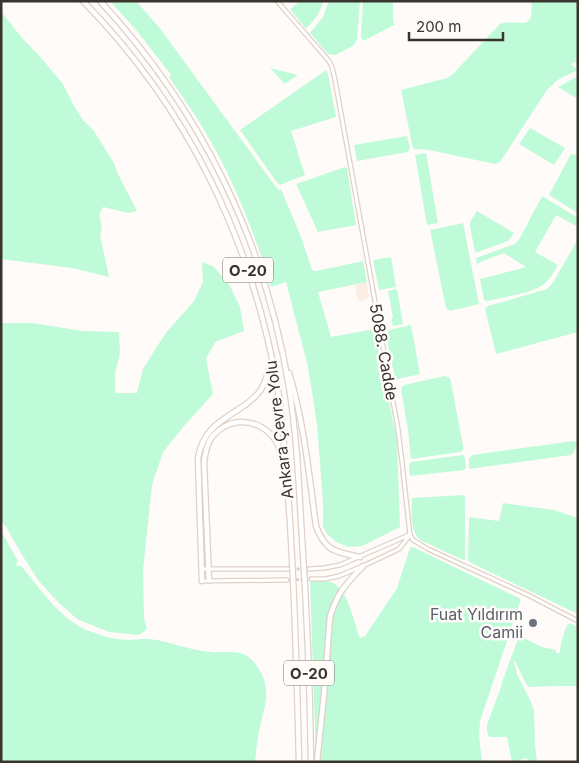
<svg xmlns="http://www.w3.org/2000/svg" width="579" height="763" font-family="Inter,sans-serif">
  <style>
    .built { fill: #fceee5 }
    .green { fill: #c0fbd9 }
    .lines { fill: none; stroke-linecap: round; stroke-linejoin: round }
    .minor-tunnel { stroke: #d7d3d1; stroke-width: 3; stroke-dasharray: 3 1.5; stroke-linecap: butt }
    .minor-casing { stroke: #e0d0c6; stroke-width: 5.5 }
    .highway-casing { stroke: #e0d0c6; stroke-width: 7 }
    .minor { stroke: #fff; stroke-width: 3 }
    .highway { stroke: #fff; stroke-width: 4.5 }
    .worship-dot { fill: #6b7280; stroke: #fefbf9; stroke-width: 2 }
    .labels { text-anchor: middle; dominant-baseline: central; stroke-width: 5; stroke-linejoin: round; paint-order: stroke }
    .shield { fill: #fefbf9; stroke: #75706c; stroke-width: 1 }
    .shield-label { font-size: 15px; font-weight: bold; fill: #3a342f }
    .street-label { font-size: 16px; fill: #3a342f; stroke: #fefbf9 }
    .worship-label { font-size: 16px; fill: #5b616d; stroke: #fefbf9; text-anchor: end }
  </style>
  <rect width="100%" height="100%" fill="#fefbf9"/>
  <polygon class="built" points="367,282 369,297 364,300 358,301 355,285"/>
  <g class="green">
    <path d="M110,1h26l23,26 117,160 3,3 2,-1 20,48 11,33 4,1 47,-10 4,21 -49,10 13,45 43,-8 23,111 3,87 -38,19 -14,1 -12,-5 -9,-8 -4,-7v-26l-6,-76 -9,-58 -22,-85 -15,5c-16,-53 -36,-104 -64,-152 -11,-20 -25,-38 -38,-58l2,-2 -34,-44z"/>
    <path d="M300,1h23c-2,12 -9,19 -17,28l-16,-20z"/>
    <polygon points="329,1 360,1 357,40 353,46 335,55 328,54 310,33 323,17"/>
    <polygon points="363,1 393,1 393,23 396,24 363,41 361,36"/>
    <path d="M531,1h47v60l-7,3 7,6 -19,9 -12,11 -47,72 -5,2 -66,-14 -16,-1 -12,-59 46,-12 5,-3 48,-51c18,-7 35,11 31,-23z"/>
    <polygon points="2,13 23,39 43,60 63,84 74,106 83,120 94,131 114,163 117,172 137,211 129,213 103,207 99,214 102,227 100,235 109,277 72,268 1,259"/>
    <polygon points="270,68 298,75 285,84"/>
    <polygon points="326,70 328,74 336,117 291,131 305,175 280,185 278,184 240,130"/>
    <polygon points="578,76 578,99 558,87"/>
    <polygon points="530,128 565,148 554,165 519,144"/>
    <polygon points="407,136 410,148 408,152 357,161 354,145"/>
    <polygon points="426,153 438,223 427,225 415,155"/>
    <polygon points="571,154 578,155 578,213 549,195"/>
    <polygon points="345,167 347,168 356,225 318,232 296,184"/>
    <path d="M542,196l36,22v9l-22,-12 -21,37 23,13c-4,7 -8,14 -14,19 -12,10 -42,13 -57,17l-3,-1 -4,-21 46,-12 -22,-14 -24,9 -3,3 -1,-7 39,-14 5,-6z"/>
    <polygon points="477,211 514,233 508,241 478,252 475,252 470,226 470,222"/>
    <polygon points="463,223 479,304 450,311 446,308 430,230"/>
    <polygon points="578,239 578,332 496,354 485,309 488,306 547,289 554,281"/>
    <polygon points="391,257 396,287 379,290 373,260"/>
    <polygon points="202,262 214,267 230,286 240,307 244,331 215,342 206,359 213,394 184,426 163,452 152,485 143,570 144,617 147,629 139,635 109,632 77,619 57,601 38,580 24,558 6,527 1,521 1,323 32,323 83,331 119,332 120,353 115,374 115,393 137,393 143,369 165,334 194,301 203,282"/>
    <polygon points="397,289 403,324 393,326 391,319 393,318 388,291"/>
    <polygon points="411,325 420,374 398,379 395,378 386,335 389,330"/>
    <polygon points="444,376 450,378 451,382 463,446 463,450 460,452 411,459 408,431 401,388 404,385"/>
    <polygon points="574,441 578,443 573,453 571,455 469,469 469,459 472,455"/>
    <polygon points="463,455 465,458 466,468 464,470 410,476 409,464 411,462"/>
    <path d="M465,495v65h-2l-43,-20c-11,-11 -8,-28 -8,-42z"/>
    <polygon points="503,503 554,510 578,518 578,614 471,563 468,560 469,517 499,521"/>
    <path d="M1,531l17,30 -2,5h5c21,24 37,52 68,65 13,5 27,9 41,9 6,0 13,-2 19,-1 21,2 42,12 63,13 11,1 23,-2 34,3 9,6 16,17 19,28 4,16 -3,33 -6,48 -2,10 -3,21 -4,31h-254z"/>
    <path d="M413,547l108,52 -41,122 -1,14 3,27h-166l-6,-181c6,0 12,-1 17,0 21,3 26,40 33,57l5,-2 32,-48 13,-40z"/>
    <path d="M569,623l9,4v59h-20l-29,1 -4,-5 -10,-21 -1,1 3,12 14,28 3,9 1,35 2,16h-9l-1,-4 -15,4 -5,-25h-17c-4,-4 -3,-7 -3,-12l14,-38 1,-5 16,-43 4,-2 20,10 14,3v3h4c0,-7 4,-24 9,-30z"/>
  </g>
  <g class="lines">
    <g class="minor-tunnel">
      <polyline points="292,569 309,569"/>
      <polyline points="287,580 311,579"/>
    </g>
    <defs>
      <g id="minor">
        <polyline points="277,1 329,61 332,67 335,80 398,429 402,462 410,535 413,540 428,549 528,595 578,621"/>
        <polyline points="201,569 288,569"/>
        <polyline points="309,569 324,568 340,565 409,535"/>
        <polyline points="311,579 325,579 339,576 363,566 399,549 410,535"/>
        <polyline points="202,581 287,580"/>
      </g>
      <g id="highway">
        <path d="M83,1c105,107 170,241 195,389 6,39 8,79 11,118 6,85 8,169 10,254"/>
        <path d="M100,1c101,109 165,240 189,386 8,50 10,101 13,151 5,74 8,149 9,224"/>
        <path d="M289,373c15,49 20,102 27,153 9,25 19,26 44,31"/>
        <path d="M209,580l-5,-118c1,-7 2,-15 6,-22 16,-25 51,-23 66,1 5,8 6,18 7,27"/>
        <path d="M202,581l-4,-123c5,-27 19,-35 41,-49 8,-5 15,-10 21,-18 6,-8 8,-19 11,-29"/>
        <path d="M317,762l7,-68 6,-77c7,-24 16,-33 33,-51"/>
      </g>
    </defs>
    <use href="#minor" class="minor-casing"/>
    <use href="#highway" class="highway-casing"/>
    <use href="#minor" class="minor"/>
    <use href="#highway" class="highway"/>
  </g>
  <circle class="worship-dot" cx="533" cy="623" r="5"/>
  <g class="labels">
    <g class="shield">
      <rect x="223" y="257.5" width="50" height="25" rx="4"/>
      <rect x="284" y="660.5" width="50" height="25" rx="4"/>
    </g>
    <g class="shield-label">
      <text x="248" y="270">O-20</text>
      <text x="309" y="673">O-20</text>
    </g>
    <g class="street-label">
      <text transform="translate(384 352) rotate(80)">5088. Cadde</text>
      <text transform="translate(279 430) rotate(-97)">Ankara Çevre Yolu</text>
    </g>
    <g class="worship-label">
      <text x="523" y="614">Fuat Yıldırım<tspan x="523" dy="18">Camii</tspan></text>
    </g>
  </g>
  <rect width="579" height="763" fill="none" stroke="#3a342f" stroke-width="5"/>
  <path d="M409 32v8h94v-8" fill="none" stroke="#3a342f" stroke-width="2.5"/>
  <text x="416" y="32" font-size="15" fill="#3a342f" stroke="#fefbf9" stroke-width="4" paint-order="stroke">200 m</text>
</svg>
